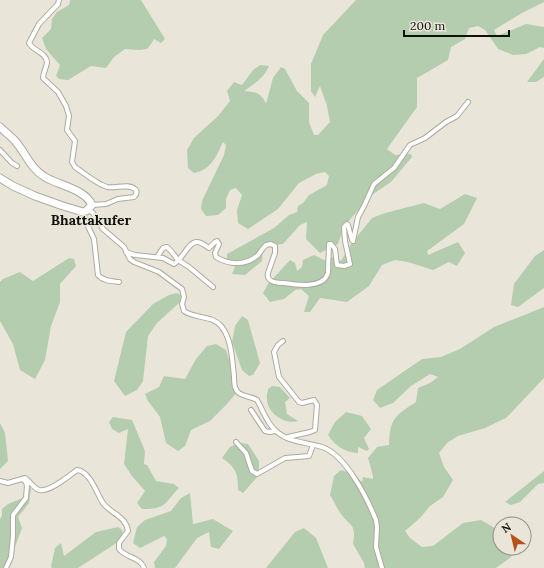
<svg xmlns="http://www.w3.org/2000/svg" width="544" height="568" font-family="Lora,serif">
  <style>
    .green { fill: #b4cdae }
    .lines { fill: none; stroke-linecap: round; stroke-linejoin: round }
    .street-casing { stroke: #adaa9e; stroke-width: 6 }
    .highway-casing { stroke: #adaa9e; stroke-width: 9 }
    .street { stroke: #fff; stroke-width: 4 }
    .highway { stroke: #fff; stroke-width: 7 }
    .labels { text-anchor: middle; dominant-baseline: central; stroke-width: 3.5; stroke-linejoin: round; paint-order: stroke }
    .quarter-label { font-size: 14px; font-weight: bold; fill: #11110c; stroke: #e9e6d9 }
  </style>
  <rect width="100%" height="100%" fill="#e9e6d9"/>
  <g class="green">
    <polygon points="70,0 141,0 165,39 161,43 154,39 151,44 147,49 139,50 125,49 114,57 106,68 91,66 68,80 59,79 56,76 60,65 46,49 42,38 51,29 52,19 57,12 69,5"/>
    <path d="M356,0h188v2l-22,11 -28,17 3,6 29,-12 18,3v21l-4,-1 -14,7 -13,1 -15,-6 -13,-19 -7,-4 -9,2 -4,11 -14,8 -3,13 -31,18v29l-30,42 8,6 16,-1 1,3 -21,25 -18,12 -29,32 -6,18 -18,9 -14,-14 1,-17 -7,3 -17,19 -20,2 -1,15 -17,14 -13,-1 3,-7 -8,-7v-6l47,-26 15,-13 8,-3 1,-6 5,-3 6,-8 18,-10 2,-9 -4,-4 -9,2 -17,9 -21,26 -30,20 -10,-6 -1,-13 5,-15 -6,-7 -6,2 -4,9v9l-8,7 -12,1 -5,-7 1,-8 22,-46 2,-10 -3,-3c-7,15 -12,28 -29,31l-6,-5 -1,-18 7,-12 24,-22 12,-15 -3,-10 7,-9 8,3 11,-15 7,-5 9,1c-5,12 -15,18 -25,25 11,1 17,1 22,13l7,-26 8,-11 4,2 12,22 12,12v19l5,13h4l12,-13 -3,-16 -7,-20 -5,11 -4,-6v-27l12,-29z"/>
    <polygon points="544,59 544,77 536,82 527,82"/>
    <polygon points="465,194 477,198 464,224 427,251 428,255 458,242 465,253 457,266 449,262 433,270 408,262 395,260 382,265 369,286 347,302 320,298 310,312 304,312 309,296 301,289 295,290 284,299 270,302 263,293 268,284 290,260 295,263 297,271 302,267 303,260 314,255 324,260 332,257 341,261 351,244 372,218 385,213 424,203 440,209"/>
    <polygon points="544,250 544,288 518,307 511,305 514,284 535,256"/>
    <polygon points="69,258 74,259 76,266 60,284 60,302 51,326 45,360 35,379 20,370 13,344 0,321 0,282 3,279 20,272 33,281"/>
    <polygon points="177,293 181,295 180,302 157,323 148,336 143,381 137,390 125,396 114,381 126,332 153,304 169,295"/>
    <path d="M544,307v71l-38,40 -21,10 -27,8 -11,7 -8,10 5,14 9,13 -10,17 -13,9 -10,12 -15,13 5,7 12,9 11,-1 30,-23 18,-3 12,7 7,3v18h18l-8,10 -14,10h-131l-1,-5 -11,-19c3,-20 -1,-16 -12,-30 -4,-5 -7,-13 -11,-19l4,-19 7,-6 10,3 11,9 1,-5 10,2v-3l-5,-18 9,-11 12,-2c1,-26 5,-29 27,-43l2,-14 12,-5 8,-6 -8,-3 -19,12 -18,17 -13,5 -7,-8 4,-10 45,-31 19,-2 19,-8 34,-22z"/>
    <polygon points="242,316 248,320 260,363 253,375 249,376 242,370 232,342 235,326"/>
    <polygon points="216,344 226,350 239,390 225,406 210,421 191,430 185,446 178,451 166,443 160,417 148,401 145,394 159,387 164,376 185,379 196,359 207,346"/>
    <path d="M272,386l8,1 10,11 -5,4 2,12 11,7c-13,4 -31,-8 -31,-22 -1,-3 1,-7 1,-10z"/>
    <path d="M346,412l16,4 9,13 -7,9 5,11 -2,2 -9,-4v6c-13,-1 -22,-6 -30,-18l7,-13z"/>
    <path d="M113,417l19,3 13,31 -1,13 3,1 9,16 18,3 5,4c-16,16 -12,21 -37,21l-5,-6 8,-12 -13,-15 -8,-12 4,-35 -9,4 -7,-4 -3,-7z"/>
    <polygon points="0,423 5,433 8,461 0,469"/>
    <path d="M239,443l9,1 11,17v14l-16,18 -5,-3c0,-17 -2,-22 -16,-32l8,-11z"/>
    <polygon points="544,471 544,483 538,484 520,502 511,505 505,502"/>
    <polygon points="27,485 31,489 29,503 18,517 22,528 9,563 9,568 0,568 0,519 2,516 2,509 8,504 25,497"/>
    <polygon points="190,493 193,524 213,519 233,531 219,549 211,547 209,532 197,538 175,568 155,568 154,562 166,546 167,539 164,536 140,548 133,543 137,527 145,520 171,511 181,498"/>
    <polygon points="118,527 122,530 123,535 118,542 78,568 52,568 51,566 55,548 61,543 64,556 96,532"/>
    <polygon points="304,528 316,538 328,568 266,568 295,532"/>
  </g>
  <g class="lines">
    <defs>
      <g id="street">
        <path d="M59,0l-1,4 -19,20 -10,19c4,8 17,9 18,19 0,5 -4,10 -4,16l15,14 8,14 3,10 -2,14 8,11 -3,21 3,5c9,6 22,17 32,20 8,2 21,-4 28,2 3,3 1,6 -1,8l-16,2 -12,5 -14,1"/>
        <polyline points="0,150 12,163 17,166"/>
        <path d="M87,211h3l3,2 10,16 21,18 6,12 4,3 25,10 23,17 2,8 -2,7 2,7c11,8 28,4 37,15 11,13 11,34 13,50 0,5 0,12 3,15 4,6 14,5 20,9 6,10 10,24 19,31 13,12 31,11 46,16 24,8 45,51 54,73l1,7 -1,20 6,21"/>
        <path d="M83,212l3,10 8,17 4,36c5,6 13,6 21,7"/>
        <path d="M126,252l9,3 28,3 11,6c8,-4 15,-23 23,-22 4,0 9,4 12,6l6,-6 2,-1 2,3 -4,9 1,4c13,8 30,9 42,-2 3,-4 5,-7 8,-10l5,-1 4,2v7l-7,20c0,3 -1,4 1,6 3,4 11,4 15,4 13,2 39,6 44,-10l1,-29h2l4,5 2,16 7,1 6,-2 -5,-23 -1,-14 3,-3 1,1 4,15 1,1 5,-24 6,-11 10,-22 20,-16 16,-23 15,-7 21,-16 11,-6 11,-14"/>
        <polyline points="157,257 163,248 167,247 171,251 178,260 189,267 213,287"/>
        <polyline points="283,341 278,345 274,352 279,377 299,402 302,403 314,400 317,405 315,430 310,432 288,437"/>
        <polyline points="251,410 265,431 270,432 275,431"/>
        <polyline points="236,442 246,453 252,471 257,474 285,458 309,456 313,445"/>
        <path d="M0,481l8,2 17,-5c5,3 8,10 14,12 10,3 31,-15 38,-20 13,1 20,24 26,33 8,11 23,13 25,28l-9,12v6c7,9 21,8 25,19"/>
        <polyline points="6,568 11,557 13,536 13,515 26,498 27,485 25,481 22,479"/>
      </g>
      <path id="highway" d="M0,127c5,5 11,9 16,15 10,12 15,27 29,35 13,8 40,12 47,28l-6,6 -3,1 -20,-6 -28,-10 -22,-10 -13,-8"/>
    </defs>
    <use href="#street" class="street-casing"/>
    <use href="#highway" class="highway-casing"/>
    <use href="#street" class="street"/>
    <use href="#highway" class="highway"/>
  </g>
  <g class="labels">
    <g class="quarter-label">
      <text x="91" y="220">Bhattakufer</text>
    </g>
  </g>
  <g transform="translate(512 536) rotate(325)"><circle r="19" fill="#e9e6d9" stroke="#939187"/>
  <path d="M0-3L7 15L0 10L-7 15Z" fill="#b45119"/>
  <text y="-6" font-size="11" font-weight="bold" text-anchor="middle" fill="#11110c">N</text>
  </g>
  <path d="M404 30v6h105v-6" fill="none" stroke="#11110c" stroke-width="2"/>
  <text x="410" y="30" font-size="12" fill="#11110c" stroke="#e9e6d9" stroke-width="3" paint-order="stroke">200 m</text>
</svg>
